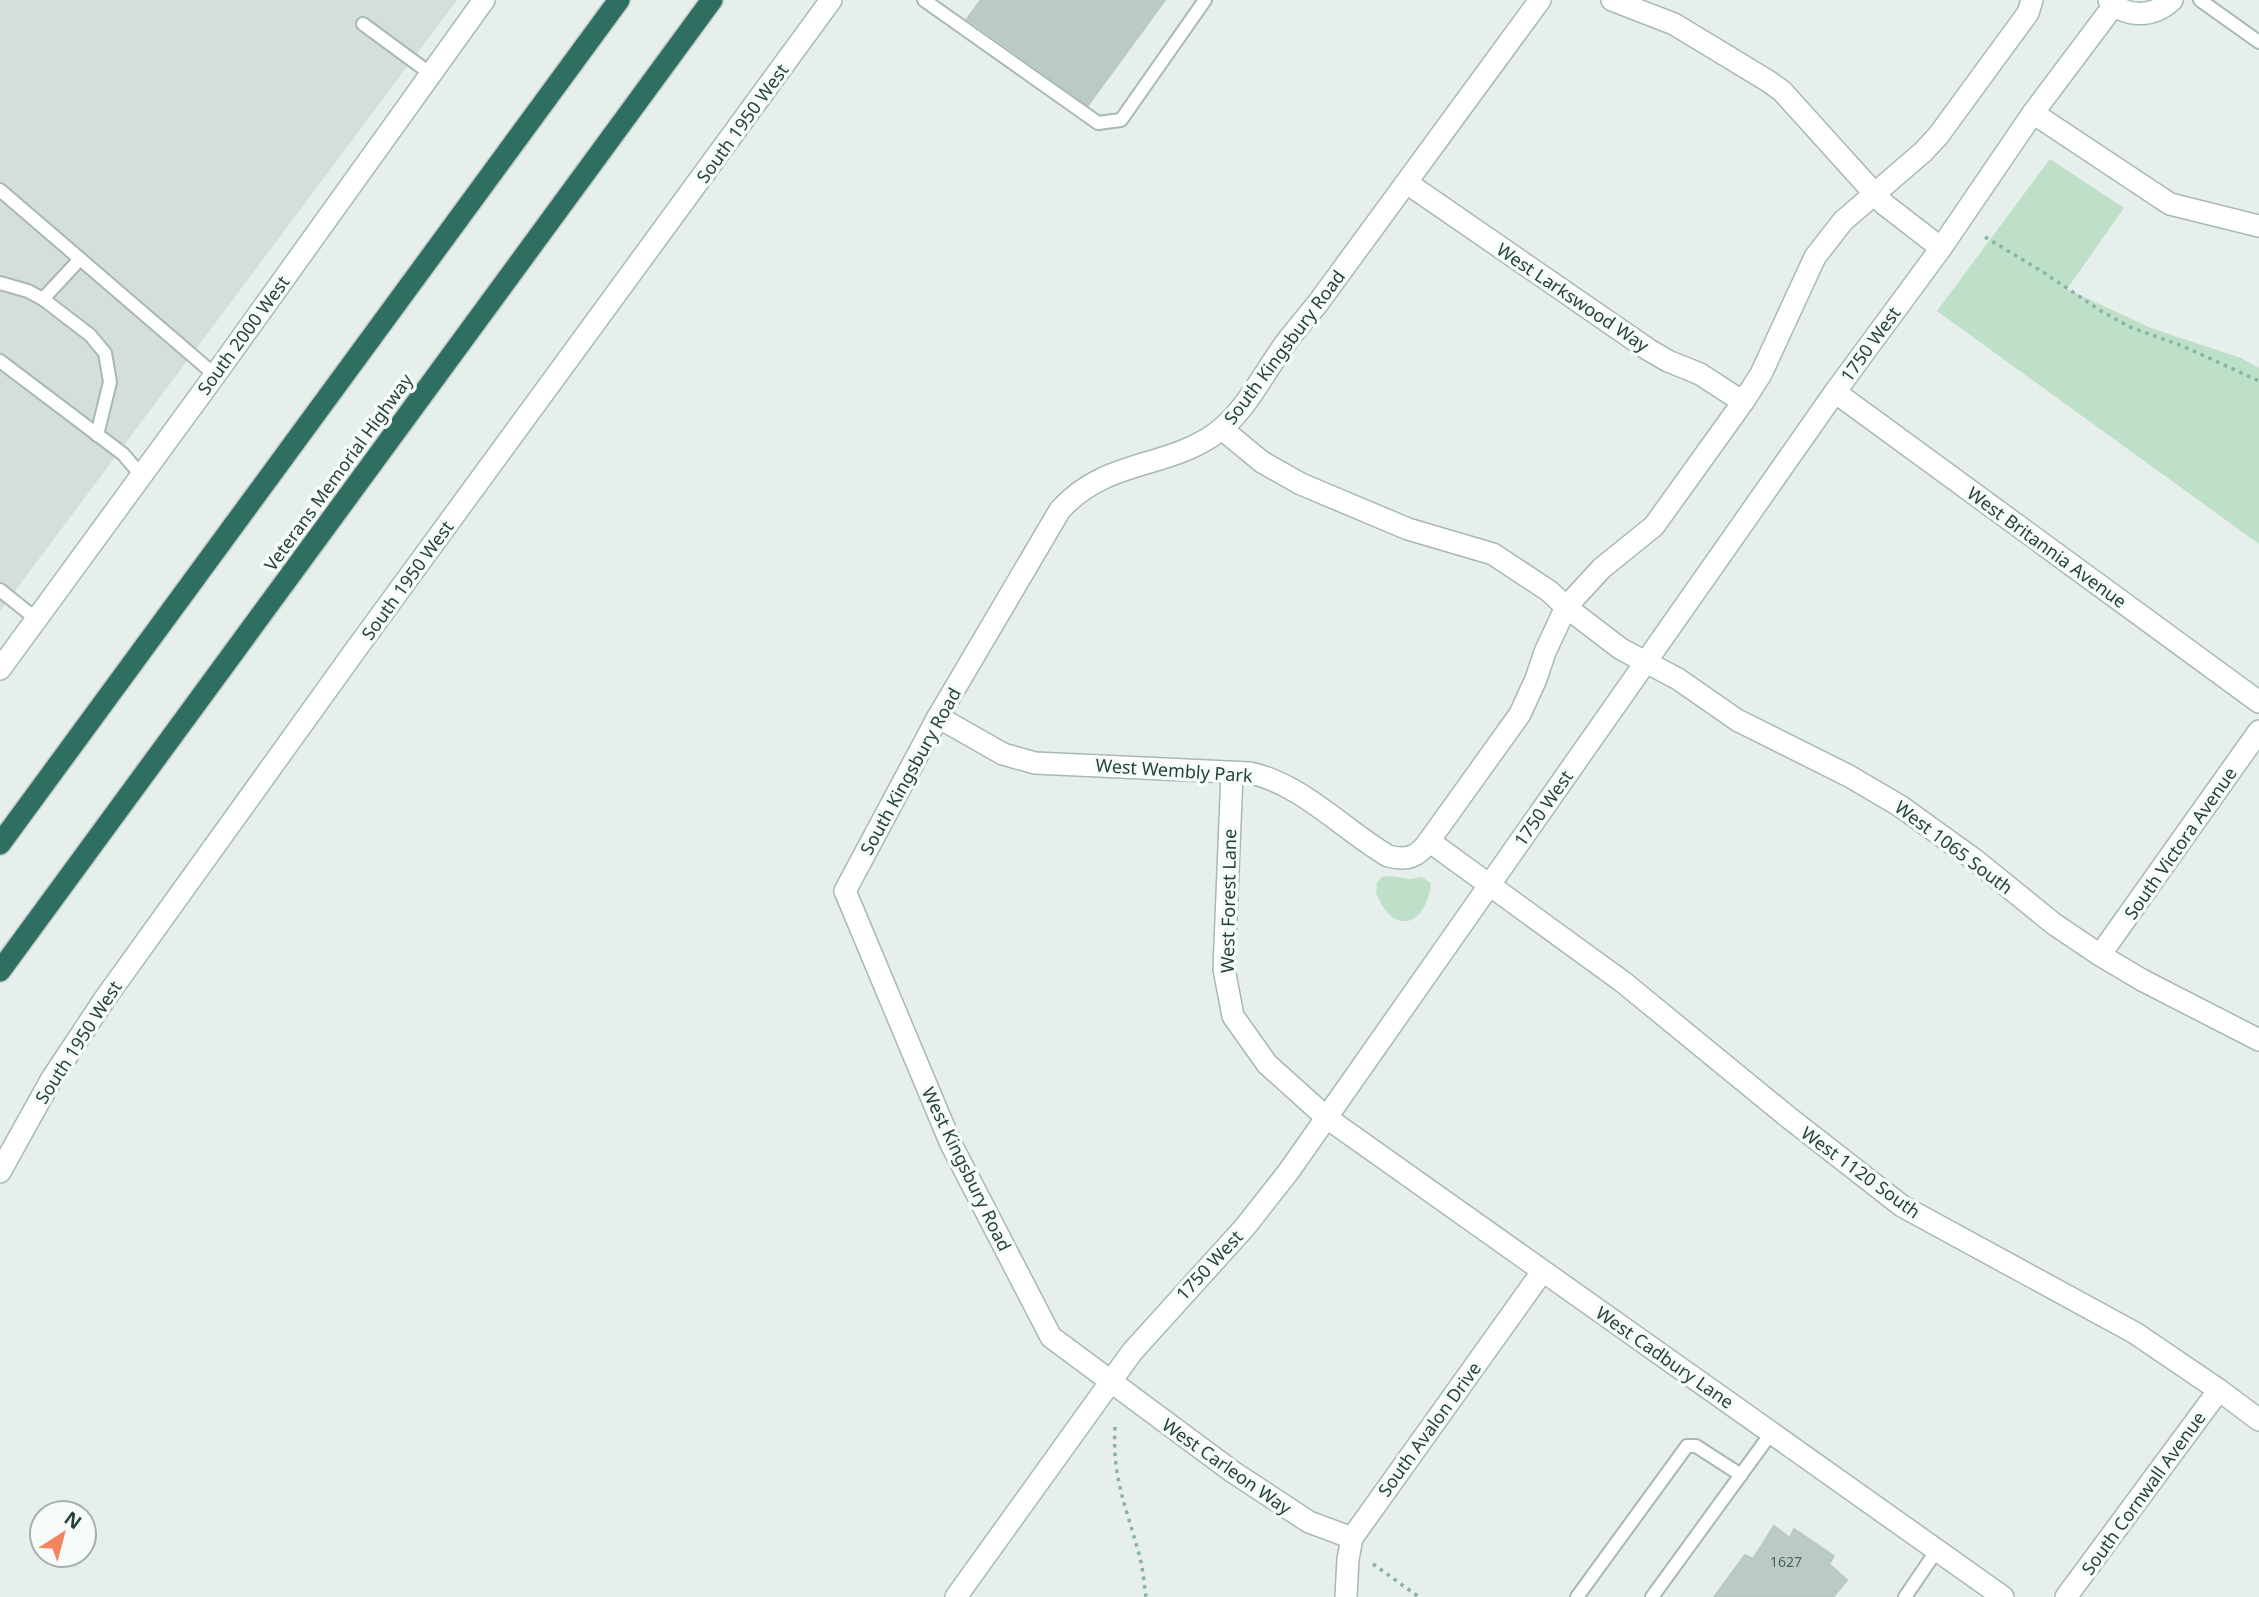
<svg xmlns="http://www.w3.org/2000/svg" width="2259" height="1597" font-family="'Noto Sans',sans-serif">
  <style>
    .built { fill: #d4dfda }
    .green { fill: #bfe0c8 }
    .building { fill: #bbcac4; stroke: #b8c9c2; stroke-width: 2 }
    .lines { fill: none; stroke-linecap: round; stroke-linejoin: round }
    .lane-casing { stroke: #a8b8b2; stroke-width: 16 }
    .street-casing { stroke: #a8b8b2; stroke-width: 24 }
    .secondary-casing { stroke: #a4bbb3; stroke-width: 24 }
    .highway-casing { stroke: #c2cac8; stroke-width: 24 }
    .path { stroke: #86b3a5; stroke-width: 3.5; stroke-dasharray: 3.5 5; stroke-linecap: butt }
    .lane { stroke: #fff; stroke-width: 12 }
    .street { stroke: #fff; stroke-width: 21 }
    .secondary { stroke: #fff; stroke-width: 21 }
    .highway { stroke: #2f6f62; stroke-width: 21 }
    .labels { text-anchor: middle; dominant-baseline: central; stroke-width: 7; stroke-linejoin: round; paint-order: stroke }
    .number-label { font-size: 14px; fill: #4a645c }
    .street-label { font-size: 18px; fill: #24423a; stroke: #f7fbf9 }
  </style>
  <rect width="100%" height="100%" fill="#e6efeb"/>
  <polygon class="built" points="0,0 457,0 0,611"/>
  <g class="green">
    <polygon points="2050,159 2124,208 2067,289 2151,328 2241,358 2259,368 2259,544 1937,311"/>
    <path d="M1390,876l20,3 12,-2 9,6c-1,18 -15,50 -39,34 -7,-5 -12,-16 -16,-24l1,-10 5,-6z"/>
  </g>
  <g class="building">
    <polygon points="981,0 1165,0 1088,105 967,19"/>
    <polygon points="1774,1526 1790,1538 1794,1529 1834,1556 1829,1564 1847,1580 1833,1597 1714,1597 1745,1555 1753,1559"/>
  </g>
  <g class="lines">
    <defs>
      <g id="lane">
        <polyline points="924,0 1098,123 1121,120 1205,0"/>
        <polyline points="2200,0 2259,42"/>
        <polyline points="363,24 431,74"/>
        <polyline points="0,190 215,375"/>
        <polyline points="0,283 28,291 43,299 90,335 105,353 110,382 97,435"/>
        <polyline points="43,299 80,259"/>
        <polyline points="0,361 123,454 141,475"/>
        <polyline points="0,590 35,618"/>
        <polyline points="1577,1597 1687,1446 1696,1446 1741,1475"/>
        <polyline points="1652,1597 1772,1432"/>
        <polyline points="1905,1597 1937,1550"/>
      </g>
      <g id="street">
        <polyline points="1612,0 1674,24 1768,81 1782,91 1884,204 1941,248"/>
        <polyline points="2033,113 2170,204 2259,226"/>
        <polyline points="1407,183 1649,350 1668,361 1700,374 1743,402"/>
        <polyline points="1835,392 2259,702"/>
        <polyline points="1222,429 1262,462 1301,484 1408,529 1493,554 1549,591 1566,607 1621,649 1678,679 1737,720 1849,776 1900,806 1975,860 2054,924 2100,955 2142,980 2259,1040"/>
        <path d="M938,717l65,37 32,9 215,10c50,10 94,57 138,83 19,5 30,1 41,-15l91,-127 16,-35 9,-27 21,-45 36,-39 52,-42 89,-124 18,-28 54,-117 28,-36 80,-69 15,-16 90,-123 4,-13"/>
        <polyline points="1232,773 1224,969 1233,1016 1267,1064 1327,1118 2003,1597"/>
        <polyline points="1429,841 1623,982 1788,1117 1902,1206 2135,1333 2219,1390 2259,1420"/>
        <polyline points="2100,955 2259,731"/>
        <path d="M1352,1538l-43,-16 -76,-50 -182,-135 -100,-193 -106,-253 93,-174 122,-207c45,-50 102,-41 152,-74 33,-22 50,-61 73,-92 10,-14 22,-27 33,-41l222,-303"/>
        <polyline points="1346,1597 1348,1559 1352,1538 1542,1272"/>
        <polyline points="2066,1597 2219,1390"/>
      </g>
      <g id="secondary">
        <path d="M2109,0c18,19 45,17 63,0"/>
        <polyline points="0,669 215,375 484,0"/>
        <polyline points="0,1172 51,1080 104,1000 354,652 831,0"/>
        <polyline points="956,1597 1132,1352 1245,1227 1289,1171 1835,392 1941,248 2033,113 2114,5"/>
      </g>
      <g id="highway">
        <polyline points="0,844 619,0"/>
        <polyline points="0,971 712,0"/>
      </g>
    </defs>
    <use href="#lane" class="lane-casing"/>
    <use href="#street" class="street-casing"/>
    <use href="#secondary" class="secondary-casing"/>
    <use href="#highway" class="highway-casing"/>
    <g class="path">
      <polyline points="1985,237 2043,272 2101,311 2130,327 2185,347 2259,381"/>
      <path d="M1115,1427c-3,51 11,79 24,127 4,14 5,29 7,43"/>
      <polyline points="1373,1564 1419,1597"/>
    </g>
    <use href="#lane" class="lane"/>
    <use href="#street" class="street"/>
    <use href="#secondary" class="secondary"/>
    <use href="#highway" class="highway"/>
  </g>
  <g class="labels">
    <g class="number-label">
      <text x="1786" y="1561">1627</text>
    </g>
    <g class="street-label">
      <text transform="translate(742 123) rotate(-54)">South 1950 West</text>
      <text transform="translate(1573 297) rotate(34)">West Larkswood Way</text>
      <text transform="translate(243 335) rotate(-54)">South 2000 West</text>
      <text transform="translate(1870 344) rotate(-54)">1750 West</text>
      <text transform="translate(1284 347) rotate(-53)">South Kingsbury Road</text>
      <text transform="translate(338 472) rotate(-54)">Veterans Memorial Highway</text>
      <text transform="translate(2047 547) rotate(36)">West Britannia Avenue</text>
      <text transform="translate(407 580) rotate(-54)">South 1950 West</text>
      <text transform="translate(1174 770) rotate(4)">West Wembly Park</text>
      <text transform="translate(910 771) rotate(-61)">South Kingsbury Road</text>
      <text transform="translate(1543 808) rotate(-55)">1750 West</text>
      <text transform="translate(2180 843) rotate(-55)">South Victora Avenue</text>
      <text transform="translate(1954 847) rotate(37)">West 1065 South</text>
      <text transform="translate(1228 901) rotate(-89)">West Forest Lane</text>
      <text transform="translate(78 1042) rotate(-57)">South 1950 West</text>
      <text transform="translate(967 1169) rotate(64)">West Kingsbury Road</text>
      <text transform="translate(1861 1172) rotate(36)">West 1120 South</text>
      <text transform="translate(1209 1265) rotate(-47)">1750 West</text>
      <text transform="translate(1665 1357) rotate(35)">West Cadbury Lane</text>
      <text transform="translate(1429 1429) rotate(-54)">South Avalon Drive</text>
      <text transform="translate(1227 1466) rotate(35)">West Carleon Way</text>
      <text transform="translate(2143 1493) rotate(-54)">South Cornwall Avenue</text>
    </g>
  </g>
  <g transform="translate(63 1534) rotate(36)"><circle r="33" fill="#f7fbf9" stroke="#a3b1ad" stroke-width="2"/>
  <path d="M0-5L12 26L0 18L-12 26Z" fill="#f4845f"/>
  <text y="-10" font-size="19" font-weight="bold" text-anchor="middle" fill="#24423a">N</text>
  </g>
</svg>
